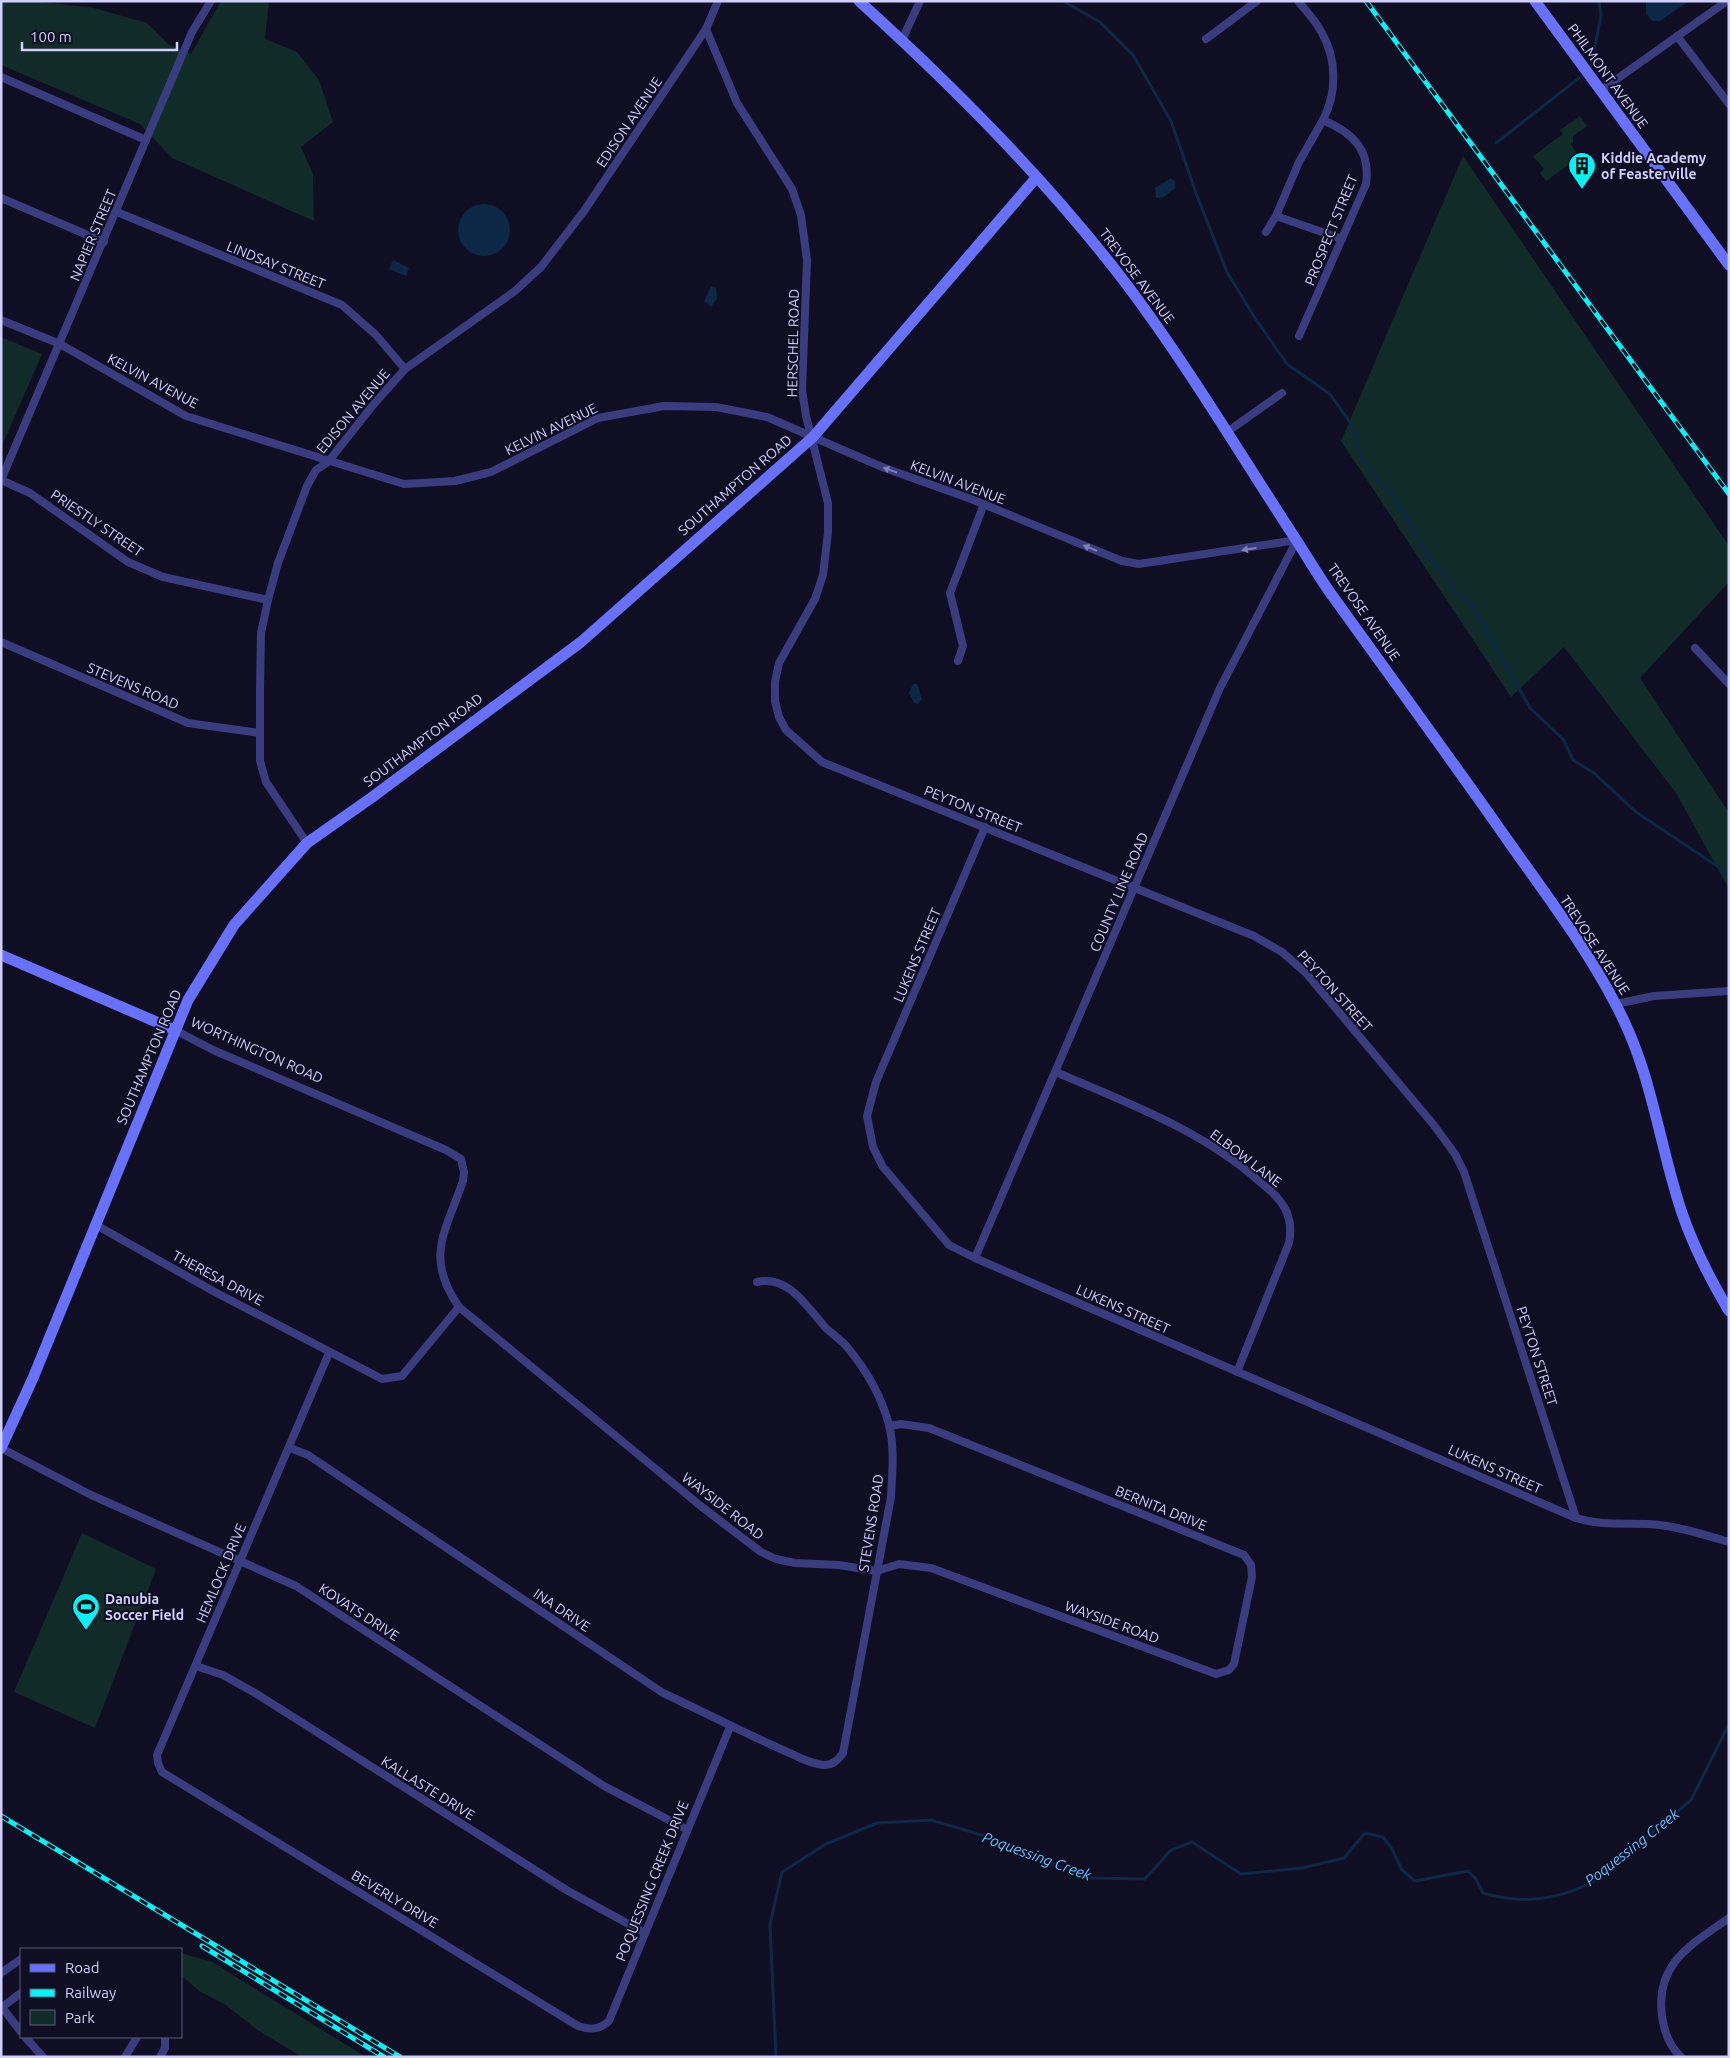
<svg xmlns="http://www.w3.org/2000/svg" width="1730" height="2058" font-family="Ubuntu,sans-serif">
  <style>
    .green { fill: #112c28 }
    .water { fill: #0d2846 }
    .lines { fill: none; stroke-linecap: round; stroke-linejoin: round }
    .stream { stroke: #0d2846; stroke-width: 3 }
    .street { stroke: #393d80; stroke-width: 8 }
    .secondary { stroke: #6771fd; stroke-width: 11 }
    .rail-casing { stroke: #03f4f6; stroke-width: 5 }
    .rail { stroke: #0f0e22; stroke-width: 3; stroke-dasharray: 9; stroke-linecap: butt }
    .oneway { fill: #7d7fb9 }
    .labels { text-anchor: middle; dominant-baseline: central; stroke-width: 4; stroke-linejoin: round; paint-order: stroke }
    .street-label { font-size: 14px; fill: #d0cffe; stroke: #0f0e22 }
    .poi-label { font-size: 14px; font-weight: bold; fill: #d0cffe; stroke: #0f0e22; text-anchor: start }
    .water-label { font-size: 15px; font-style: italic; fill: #5ec2fd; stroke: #0f0e22 }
  </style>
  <rect width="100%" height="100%" fill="#0f0e22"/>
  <g class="green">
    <polygon points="1,1 34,1 94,8 147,23 168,44 191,54 221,1 269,1 265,39 297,52 319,80 333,122 301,147 313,174 314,221 172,158 140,124 1,65"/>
    <polygon points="1580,116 1587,126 1573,136 1573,143 1571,144 1579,157 1546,181 1540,173 1544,169 1533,156 1563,134 1560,130"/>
    <polygon points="1463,156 1729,546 1729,582 1640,678 1729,813 1729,889 1676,793 1564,647 1511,697 1341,441"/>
    <polygon points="1,337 42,354 1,448"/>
    <polygon points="82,1533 156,1569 95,1728 14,1692"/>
    <polygon points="181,1953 212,1962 366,2057 302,2057 256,2029 226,2005 199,1991 181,1975"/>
  </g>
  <g class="water">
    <polygon points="1646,1 1689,1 1660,21 1652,21 1646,13"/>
    <polygon points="1171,178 1175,181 1175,188 1164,197 1156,198 1155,188"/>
    <circle cx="484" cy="230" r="26"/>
    <polygon points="393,260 409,268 406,276 389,269"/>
    <polygon points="711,286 716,288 717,299 711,307 704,301"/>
    <polygon points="913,684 917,684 922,699 918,704 914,703 909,693"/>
  </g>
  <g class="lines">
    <g class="stream">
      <polyline points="1063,1 1100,22 1133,55 1171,121 1196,193 1227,272 1255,318 1287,364 1330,394 1354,428 1361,458 1376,479 1397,501 1426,554 1447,577 1456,594 1471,603 1530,708 1563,739 1573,760 1594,773 1636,812 1729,874"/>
      <polyline points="1592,61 1601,16 1599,1"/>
      <polyline points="1496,143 1579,78"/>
      <path d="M776,2057l-6,-133 12,-52 44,-28 51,-21 54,-3 67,20 29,15 63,23 55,1 26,-29 21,-8 49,32 61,-6 42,-10 21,-25 18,4 9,12 10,21 13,11 53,-10 8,8 7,14c40,12 79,7 116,-15l92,-78 38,-76"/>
    </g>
    <g class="street">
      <polyline points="211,1 192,32 1,480 30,493 128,562 163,577 268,600"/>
      <path d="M1298,1c8,10 18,20 24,32 15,27 15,60 1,87 30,13 48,30 43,64l-67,152"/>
      <polyline points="706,29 737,103 792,189 801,215 807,260 802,390 806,416 828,503 828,532 823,575 815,599 779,663 775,682 775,701 779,717 786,730 822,762 1254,936 1282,952 1306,973 1433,1124 1455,1154 1464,1172 1576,1518"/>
      <polyline points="1677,36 1729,104"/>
      <polyline points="1206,39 1257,1"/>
      <polyline points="902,40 920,1"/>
      <polyline points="1,77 146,140"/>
      <polyline points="1600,91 1727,1"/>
      <polyline points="1,198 104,242"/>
      <polyline points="117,212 342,305 376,335 405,369"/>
      <polyline points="1276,216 1342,239"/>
      <polyline points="1266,232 1276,216 1299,162 1323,120"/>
      <polyline points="1,320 60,344 186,416 404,484 455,481 491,472 598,418 664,406 716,407 767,417 882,467 971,499 1122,561 1139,564 1297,540"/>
      <polyline points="1227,432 1282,393"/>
      <polyline points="1,642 188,723 260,733"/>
      <polyline points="1695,648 1729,684"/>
      <polyline points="958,661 963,646 950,593 984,504"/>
      <path d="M985,827l-109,255 -9,34 6,31 10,20 66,78 26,13 124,54 477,206c26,8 48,5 73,6 28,2 53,10 80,18"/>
      <polyline points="307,843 266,782 260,761 260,688 261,633 268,600 278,563 307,486 316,470 328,462 373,405 405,369 515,291 541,267 584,211 706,29 718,1"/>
      <polyline points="1616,1004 1654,996 1729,991"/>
      <path d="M175,1030l38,20 233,100 15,9 3,13 -1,9c-17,50 -39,76 -4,126l243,200 59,45 15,7 19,4 44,2 38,6 22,-7 32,4 285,106 13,-4 5,-6 18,-87 -1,-12 -7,-10 -315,-127 -28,-4 -12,2"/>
      <path d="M1056,1072c71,31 146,58 204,110 11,9 22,18 27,31 4,10 4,20 2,30l-52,129"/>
      <polyline points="96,1225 213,1291 382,1379 402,1376 459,1307"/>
      <polyline points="975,1258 1220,688 1297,540"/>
      <path d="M329,1353l-172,402 1,8 4,9 416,254c12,4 21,4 31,-5l121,-294"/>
      <polyline points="1,1448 91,1495 296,1586 604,1786 686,1829"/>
      <path d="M290,1448l18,7 355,238c41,19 81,40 122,58 12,5 27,14 40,14 8,0 14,-6 18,-12l48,-256c1,-23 4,-49 -2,-72 -7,-27 -23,-55 -41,-77 -6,-8 -15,-13 -22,-20 -19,-21 -37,-53 -69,-46"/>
      <polyline points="196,1666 223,1675 255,1693 568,1891 645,1933"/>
      <polyline points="1,1973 21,1959"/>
      <polyline points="1,2006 21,2032"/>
      <polyline points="2,2007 21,1993"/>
      <polyline points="25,2037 43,2057"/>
      <polyline points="125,2057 137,2037"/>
      <polyline points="160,2057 165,2048 165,2037"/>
      <path d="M1681,2057c-12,-11 -17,-26 -19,-41 -7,-53 29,-71 67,-98"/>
    </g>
    <g class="secondary">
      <path d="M859,1c96,87 190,181 268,284 61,81 113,169 168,253 13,20 25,41 39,60 59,82 119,164 177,247 37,52 76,104 105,160 36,67 42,135 65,205 12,36 29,69 48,101"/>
      <polyline points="1535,1 1729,265"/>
      <polyline points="1,955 175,1030"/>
      <polyline points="1,1448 33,1378 188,1000 234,925 307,843 371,798 581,642 813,437 1036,178"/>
    </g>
    <defs>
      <g id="rail">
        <polyline points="1366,1 1729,494"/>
        <polyline points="1,1816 400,2057"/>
        <polyline points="202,1946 384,2057"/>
      </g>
    </defs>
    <use href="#rail" class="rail-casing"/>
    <use href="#rail" class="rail"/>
  </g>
  <defs><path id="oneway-solid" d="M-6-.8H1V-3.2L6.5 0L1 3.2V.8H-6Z" transform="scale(1.25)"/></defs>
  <g class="oneway">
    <use href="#oneway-solid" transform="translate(890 470) rotate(-160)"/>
    <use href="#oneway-solid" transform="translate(1090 548) rotate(-158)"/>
    <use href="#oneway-solid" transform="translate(1249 549) rotate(172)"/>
  </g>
  <defs>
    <symbol id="building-pin" viewBox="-11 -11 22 30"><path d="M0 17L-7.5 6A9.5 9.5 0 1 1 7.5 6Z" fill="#03f4f6" stroke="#0f0e22"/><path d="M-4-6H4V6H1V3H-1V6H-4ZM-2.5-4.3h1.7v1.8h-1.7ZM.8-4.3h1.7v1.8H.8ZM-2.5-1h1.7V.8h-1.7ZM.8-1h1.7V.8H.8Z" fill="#111"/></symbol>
    <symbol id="stadium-pin" viewBox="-11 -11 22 30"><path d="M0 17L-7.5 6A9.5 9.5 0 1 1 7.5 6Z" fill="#03f4f6" stroke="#0f0e22"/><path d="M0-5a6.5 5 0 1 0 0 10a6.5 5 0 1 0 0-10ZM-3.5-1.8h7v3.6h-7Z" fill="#111"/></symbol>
  </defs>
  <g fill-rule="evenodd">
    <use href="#building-pin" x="1566" y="150" width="32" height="43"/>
    <use href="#stadium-pin" x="70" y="1591" width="32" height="43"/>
  </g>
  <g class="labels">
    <g class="street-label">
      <text transform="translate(1608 76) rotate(54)">PHILMONT AVENUE</text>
      <text transform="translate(629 122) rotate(-56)">EDISON AVENUE</text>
      <text transform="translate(1331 230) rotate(-68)">PROSPECT STREET</text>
      <text transform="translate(93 235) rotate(-67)">NAPIER STREET</text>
      <text transform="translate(276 265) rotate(22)">LINDSAY STREET</text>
      <text transform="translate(1137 276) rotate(53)">TREVOSE AVENUE</text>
      <text transform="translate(793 343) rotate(-89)">HERSCHEL ROAD</text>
      <text transform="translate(153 381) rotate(28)">KELVIN AVENUE</text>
      <text transform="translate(353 411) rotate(-50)">EDISON AVENUE</text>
      <text transform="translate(551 429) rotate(-26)">KELVIN AVENUE</text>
      <text transform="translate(958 482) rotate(21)">KELVIN AVENUE</text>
      <text transform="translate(735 485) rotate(-41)">SOUTHAMPTON ROAD</text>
      <text transform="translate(97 523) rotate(34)">PRIESTLY STREET</text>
      <text transform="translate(1364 612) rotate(55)">TREVOSE AVENUE</text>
      <text transform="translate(133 686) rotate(23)">STEVENS ROAD</text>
      <text transform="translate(423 740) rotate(-37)">SOUTHAMPTON ROAD</text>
      <text transform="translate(973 809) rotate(22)">PEYTON STREET</text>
      <text transform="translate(1119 892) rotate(-67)">COUNTY LINE ROAD</text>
      <text transform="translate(1595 945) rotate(57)">TREVOSE AVENUE</text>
      <text transform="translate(917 955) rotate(-67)">LUKENS STREET</text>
      <text transform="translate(1335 991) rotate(48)">PEYTON STREET</text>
      <text transform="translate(257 1050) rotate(24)">WORTHINGTON ROAD</text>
      <text transform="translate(149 1057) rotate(-67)">SOUTHAMPTON ROAD</text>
      <text transform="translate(1246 1158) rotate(37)">ELBOW LANE</text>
      <text transform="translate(218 1278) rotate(28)">THERESA DRIVE</text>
      <text transform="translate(1123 1309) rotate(24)">LUKENS STREET</text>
      <text transform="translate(1537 1356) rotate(72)">PEYTON STREET</text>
      <text transform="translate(1495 1469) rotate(24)">LUKENS STREET</text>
      <text transform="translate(723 1506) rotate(38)">WAYSIDE ROAD</text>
      <text transform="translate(1161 1508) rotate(22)">BERNITA DRIVE</text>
      <text transform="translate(871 1523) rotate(-81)">STEVENS ROAD</text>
      <text transform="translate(221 1573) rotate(-67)">HEMLOCK DRIVE</text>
      <text transform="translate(562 1610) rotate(34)">INA DRIVE</text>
      <text transform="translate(359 1612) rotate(33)">KOVATS DRIVE</text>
      <text transform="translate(1112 1622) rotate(20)">WAYSIDE ROAD</text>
      <text transform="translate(428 1788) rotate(32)">KALLASTE DRIVE</text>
      <text transform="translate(652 1881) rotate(-68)">POQUESSING CREEK DRIVE</text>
      <text transform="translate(395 1899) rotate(31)">BEVERLY DRIVE</text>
    </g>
    <g class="poi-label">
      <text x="1601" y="158">Kiddie Academy<tspan x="1601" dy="16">of Feasterville</tspan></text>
      <text x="105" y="1599">Danubia<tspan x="105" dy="16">Soccer Field</tspan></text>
    </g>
    <g class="water-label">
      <text transform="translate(1632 1847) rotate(-38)">Poquessing Creek</text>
      <text transform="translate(1037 1856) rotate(20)">Poquessing Creek</text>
    </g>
  </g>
  <rect width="1730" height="2058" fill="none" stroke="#d0cffe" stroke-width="5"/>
  <rect x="20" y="1948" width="162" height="90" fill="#0f0e22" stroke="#5c5b7a"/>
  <rect x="30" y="1964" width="25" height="8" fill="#6771fd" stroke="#5c5b7a"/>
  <text x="65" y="1973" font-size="15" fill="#d0cffe">Road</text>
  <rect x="30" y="1989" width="25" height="8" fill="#03f4f6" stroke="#5c5b7a"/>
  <text x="65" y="1998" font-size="15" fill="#d0cffe">Railway</text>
  <rect x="30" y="2010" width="25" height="15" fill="#112c28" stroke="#5c5b7a"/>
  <text x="65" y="2023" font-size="15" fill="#d0cffe">Park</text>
  <path d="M22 42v8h155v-8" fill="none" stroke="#d0cffe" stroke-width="2.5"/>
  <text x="30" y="42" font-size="15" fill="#d0cffe" stroke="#0f0e22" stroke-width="4" paint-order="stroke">100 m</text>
</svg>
